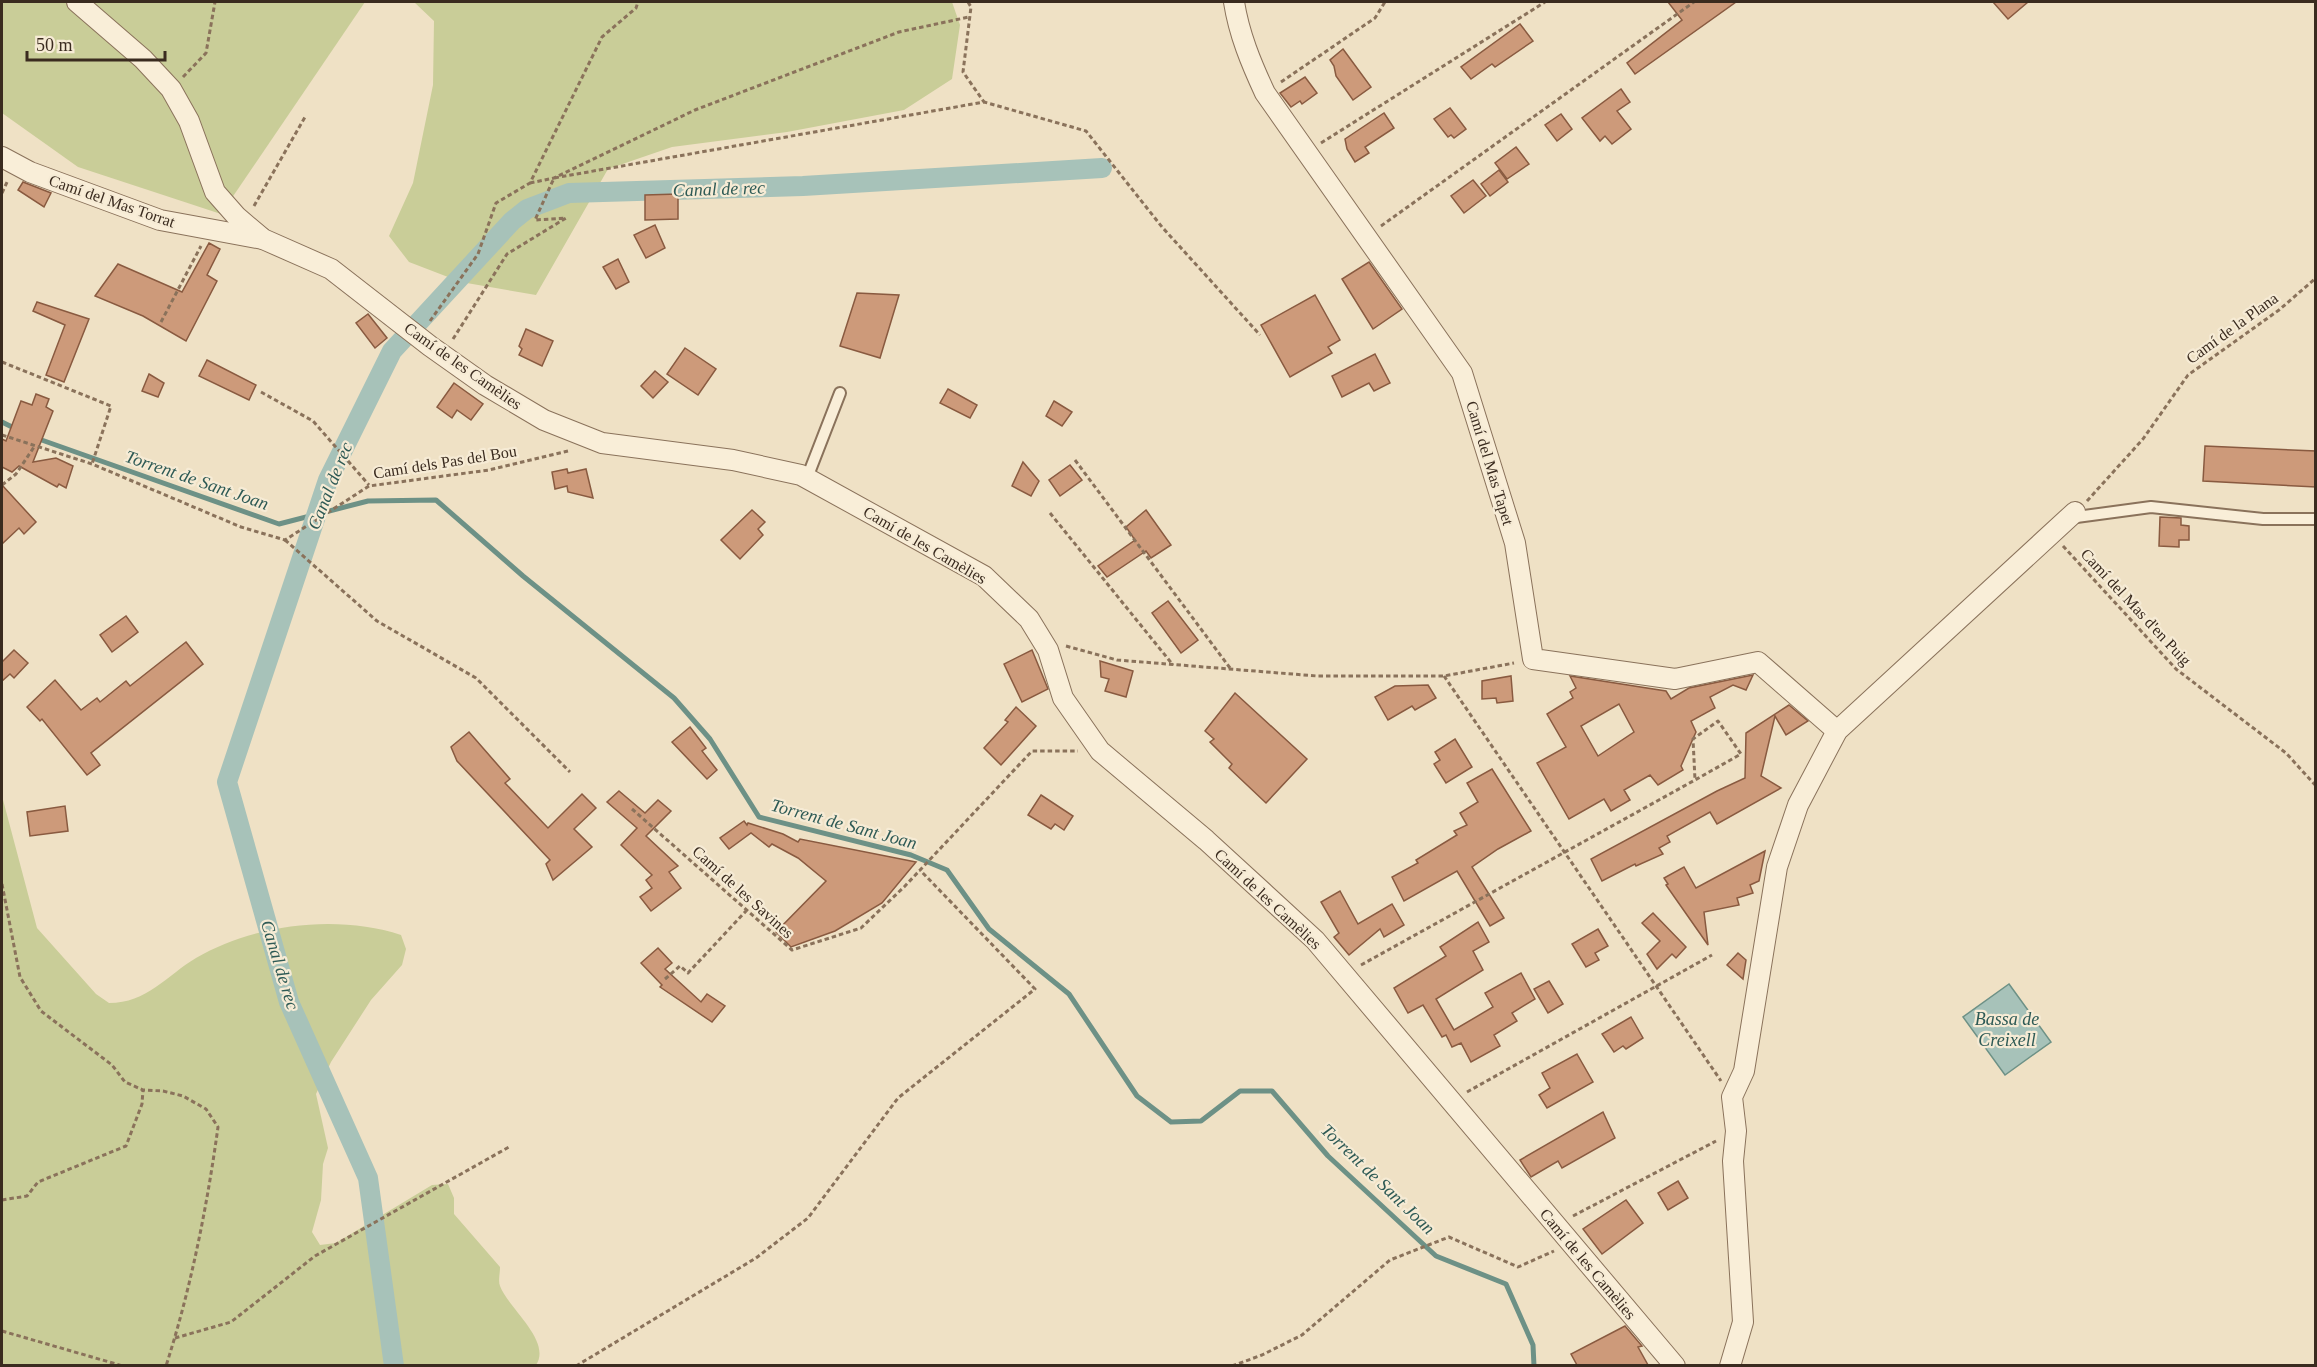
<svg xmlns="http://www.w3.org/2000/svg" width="2317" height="1367" font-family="Georgia,serif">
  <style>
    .green { fill: #c9cd98 }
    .water { fill: #a7c2b9; stroke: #6d9186; stroke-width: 1.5 }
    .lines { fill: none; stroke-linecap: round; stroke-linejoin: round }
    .stream { stroke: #6d9186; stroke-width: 5 }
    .canal { stroke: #a7c2b9; stroke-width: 20 }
    .building { fill: #cd9a7a; stroke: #895a40; stroke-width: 1.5; fill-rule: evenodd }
    .service-casing { stroke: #8a725b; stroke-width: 14 }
    .minor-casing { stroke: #8a725b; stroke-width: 22 }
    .path { stroke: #8a725b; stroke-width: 3; stroke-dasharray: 4.5 3; stroke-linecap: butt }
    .service { stroke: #f9eed8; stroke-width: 10 }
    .minor { stroke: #f9eed8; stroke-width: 20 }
    .labels { text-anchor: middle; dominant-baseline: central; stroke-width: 4.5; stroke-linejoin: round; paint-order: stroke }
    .street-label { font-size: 16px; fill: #3a2b1f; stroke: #f6ebd5 }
    .water-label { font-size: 18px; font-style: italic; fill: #2e5a55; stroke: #f6ebd5 }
  </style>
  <rect width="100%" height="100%" fill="#efe1c5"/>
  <g class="green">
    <polygon points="2,2 365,2 221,214 78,167 2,113"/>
    <polygon points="414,2 952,2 960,25 952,79 904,110 787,132 672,147 608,169 536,295 461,282 409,262 389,236 413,183 433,85 434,21"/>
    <path d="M2,796l35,132 59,66 13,9c38,0 57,-27 87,-45 58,-34 141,-44 205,-23l5,14 -4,16 -31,35 -40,62 -15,32 12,54 -5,16 -2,36 -9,32 8,13 16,-2 96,-58 16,-1 6,14v16l46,53c0,7 -2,14 0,19 9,23 52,55 36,79h-534z"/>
  </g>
  <polygon class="water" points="2009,984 2051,1042 2005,1075 1963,1017"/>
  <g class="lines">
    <g class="stream">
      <polyline points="2,422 16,429"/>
      <polyline points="36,438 279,524 368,501 436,500 523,576 674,698 710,739 759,817 911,855 947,870 989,929 1069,994 1137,1096 1171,1122 1201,1121 1240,1091 1272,1091 1328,1156 1436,1256 1506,1284 1533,1345 1534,1366"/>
    </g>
    <polyline class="canal" points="394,1366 368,1178 289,1002 227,782 328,480 392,351 512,221 527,209 569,193 803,186 1102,168"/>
  </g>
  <g class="building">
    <polygon points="1668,2 1736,2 1635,74 1627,63 1682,20"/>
    <polygon points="1993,2 2028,2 2008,19"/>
    <polygon points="1520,24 1533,41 1495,67 1492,64 1471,79 1461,67"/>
    <polygon points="1343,49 1371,87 1353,100 1336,76 1334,66 1330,60"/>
    <polygon points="1305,77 1317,93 1302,104 1300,101 1291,107 1280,93"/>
    <polygon points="1621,89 1630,102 1617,111 1631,129 1612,144 1605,136 1600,141 1582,118"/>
    <polygon points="1450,108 1466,129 1454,138 1451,135 1448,137 1434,119"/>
    <polygon points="1384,113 1394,128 1365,147 1369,153 1355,162 1347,149 1345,139"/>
    <polygon points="1561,114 1572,129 1557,141 1545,125"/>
    <polygon points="1516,147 1529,164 1507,179 1495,163"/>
    <polygon points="1499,170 1508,182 1490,196 1481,184"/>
    <polygon points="1473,180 1486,196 1464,213 1451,196"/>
    <polygon points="23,182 51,193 44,207 18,190"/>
    <polygon points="678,194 678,219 645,220 645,195"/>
    <polygon points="655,225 665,248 646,258 634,235"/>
    <polygon points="209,243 220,249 207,275 217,281 186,341 143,316 95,296 118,264 182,292"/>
    <polygon points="618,259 629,282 616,289 603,267"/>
    <polygon points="1369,262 1402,309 1373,329 1342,279"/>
    <polygon points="857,293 899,295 880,358 840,346"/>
    <polygon points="1315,295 1340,340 1328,347 1332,353 1290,377 1261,325"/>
    <polygon points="37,302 89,319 64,382 46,375 65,325 33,311"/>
    <polygon points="368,314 387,338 375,348 356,323"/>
    <polygon points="526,329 553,341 542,366 519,355 522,349 519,346"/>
    <polygon points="685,348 716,369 698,395 667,374"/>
    <polygon points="1375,354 1390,383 1374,391 1369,383 1342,397 1332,376"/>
    <polygon points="207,360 256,385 249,400 199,376"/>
    <polygon points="655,371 668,382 653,398 641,386"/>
    <polygon points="149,374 164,383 158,397 142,391"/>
    <polygon points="454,383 483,404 471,420 457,410 452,418 437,407"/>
    <polygon points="948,389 977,405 970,418 940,403"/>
    <polygon points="36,394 49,399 46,407 53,411 33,462 56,458 73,466 66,488 59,484 57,487 19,466 12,472 2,467 2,439 6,441 21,401 32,405"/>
    <polygon points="1054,401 1072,412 1062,426 1046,416"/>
    <polygon points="2205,446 2316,451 2316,487 2203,481"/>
    <polygon points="1023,462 1039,481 1031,496 1012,486"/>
    <polygon points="1070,465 1082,480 1060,496 1049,480"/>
    <polygon points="567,469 568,473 586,469 593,498 568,492 567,486 555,489 552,472"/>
    <polygon points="2,485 36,522 24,534 19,528 2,544"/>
    <polygon points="752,510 765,522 758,529 763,535 740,559 721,540"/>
    <polygon points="1146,510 1171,545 1151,558 1146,551 1107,577 1098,566 1135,540 1126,527"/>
    <polygon points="2160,517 2181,518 2181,525 2189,526 2189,540 2179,540 2179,547 2159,546"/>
    <polygon points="1168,601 1198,640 1181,653 1152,613"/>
    <polygon points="126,616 138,632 112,652 100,635"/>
    <polygon points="186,642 203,664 91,753 100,765 87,775 42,719 40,721 27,707 55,680 81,710 97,698 100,702 126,681 130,686"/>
    <polygon points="14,650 28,663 14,678 10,674 2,681 2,662"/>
    <polygon points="1032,650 1048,689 1022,702 1004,664"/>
    <polygon points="1100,661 1133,671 1126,697 1105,691 1109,679 1101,677"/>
    <path d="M1753,675l-7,15 -13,-5 -23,12 5,11 -24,13 5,11 -15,34 2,4 -25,15 -8,-10 -26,15 6,10 -19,11 -7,-12 -35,20 -32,-56 29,-16 -19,-33 26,-16 -3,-6 6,-4 -6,-12 96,15 5,8 18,-11zM1619,704l15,28 -36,24 -17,-30z"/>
    <polygon points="1511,676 1513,701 1497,703 1496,698 1482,699 1482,681"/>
    <polygon points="1428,685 1436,698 1415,710 1412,706 1388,720 1375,697 1395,686"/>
    <polygon points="1235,693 1307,759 1266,803 1229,768 1232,764 1210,742 1214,739 1205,731"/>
    <polygon points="1789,705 1808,721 1786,735 1775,716 1761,776 1781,788 1717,824 1710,812 1667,836 1670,842 1659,848 1663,854 1636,866 1635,864 1602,881 1591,859 1717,791 1745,778 1746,733"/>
    <polygon points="1016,707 1036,726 1001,765 984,748 1008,722 1005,720"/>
    <polygon points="690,727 706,748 702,751 717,770 707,779 672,742"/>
    <polygon points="469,732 510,779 505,783 548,828 582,794 596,808 574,829 592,847 553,880 546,864 550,860 457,761 451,747"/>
    <polygon points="1455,739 1472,767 1446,783 1434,764 1440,760 1435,752"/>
    <polygon points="1492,769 1531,831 1498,849 1472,867 1504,918 1490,926 1457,871 1404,901 1392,877 1418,863 1416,860 1457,835 1454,831 1467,825 1460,813 1478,802 1467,783"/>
    <polygon points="619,791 645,813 658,800 671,811 646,836 678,866 669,872 681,888 651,911 640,897 652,888 646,880 652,875 621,845 637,828 607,802"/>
    <polygon points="1041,795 1073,816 1064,830 1055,824 1051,829 1028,815"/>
    <polygon points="65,806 68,831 30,836 27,812"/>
    <polygon points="744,821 747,825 748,823 783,834 798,842 800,839 916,862 882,903 835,931 791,947 776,932 826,881 798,858 772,844 769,847 751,833 729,849 720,838"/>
    <polygon points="1765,851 1759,881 1750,885 1753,893 1737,898 1739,905 1704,912 1708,945 1666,885 1668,884 1664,878 1684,867 1696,888"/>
    <polygon points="1340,891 1358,924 1392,904 1404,925 1384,937 1380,929 1349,955 1334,937 1339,933 1321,902"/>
    <polygon points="1653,913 1686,947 1676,958 1672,954 1657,969 1647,954 1660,941 1642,923"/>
    <polygon points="1478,922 1489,942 1473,951 1483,970 1436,999 1454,1030 1493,1007 1485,993 1521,973 1535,999 1512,1013 1517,1021 1494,1035 1500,1046 1471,1062 1461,1043 1452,1047 1446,1035 1442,1037 1423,1005 1408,1013 1394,988 1446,956 1440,947"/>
    <polygon points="1598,929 1608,946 1595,953 1599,960 1586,967 1572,944"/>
    <polygon points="658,948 672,963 665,969 701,1002 707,994 725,1006 712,1022 660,987 662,985 641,963"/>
    <polygon points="1738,953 1746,960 1743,979 1727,965"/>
    <polygon points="1549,981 1563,1004 1548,1013 1534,989"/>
    <polygon points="1631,1017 1643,1038 1626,1049 1623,1046 1614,1052 1602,1034"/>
    <polygon points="1577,1054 1593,1082 1547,1108 1539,1095 1550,1088 1542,1073"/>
    <polygon points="1603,1112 1615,1138 1562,1168 1558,1161 1531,1177 1520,1160"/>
    <polygon points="1678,1181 1688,1198 1668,1210 1658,1193"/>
    <polygon points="1626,1200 1643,1223 1602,1254 1583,1229"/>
    <polygon points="1625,1326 1642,1346 1638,1347 1648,1365 1577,1365 1571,1354"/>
  </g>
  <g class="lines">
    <defs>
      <g id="service">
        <polyline points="807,478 840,393"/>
        <polyline points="2069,518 2151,507 2263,519 2316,519"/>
      </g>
      <g id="minor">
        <polyline points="77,2 143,59 171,89 189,121 215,192 237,217 263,239 331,269 430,346 485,385 544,420 602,443 733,460 801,475 984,576 1029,619 1048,650 1063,698 1100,751 1206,840 1315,940 1675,1366"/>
        <path d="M1234,2c5,32 17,61 31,91l197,280 53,170 18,116 142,20 83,-17 79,69"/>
        <polyline points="2,157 30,172 160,220 263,239"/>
        <polyline points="1730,1366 1743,1322 1733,1161 1736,1131 1732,1097 1744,1071 1777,867 1798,805 1837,731 2075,512"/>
      </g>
    </defs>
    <use href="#service" class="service-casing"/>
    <use href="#minor" class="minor-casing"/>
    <g class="path">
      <polyline points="968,2 971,7 963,72 984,102"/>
      <polyline points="183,77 206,53 215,2"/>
      <polyline points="1281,82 1375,18 1385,2"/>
      <polyline points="1321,143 1545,2"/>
      <polyline points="530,183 554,178 695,110 899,32 969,17"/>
      <polyline points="2,193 8,180"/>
      <polyline points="254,206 305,117"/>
      <polyline points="1381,226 1694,2"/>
      <polyline points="430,321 478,254 496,203 530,183 602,37 636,8 638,2"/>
      <polyline points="161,322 201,246"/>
      <polyline points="453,339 507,254 566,218 535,220 554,178 984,102 1086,131 1162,227 1260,335"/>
      <polyline points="2,362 111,406 92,464"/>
      <polyline points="261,392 313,421 369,485"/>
      <polyline points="2,435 92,464 241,527 285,540 369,486 489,470 568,451"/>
      <polyline points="1075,460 1230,668"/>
      <polyline points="2,485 16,474 34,447"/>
      <polyline points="2087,501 2143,439 2188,375 2279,310 2316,278"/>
      <polyline points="1050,513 1173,665"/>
      <polyline points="285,540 377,621 476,678 570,772"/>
      <polyline points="2063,546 2176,669 2286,753 2316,786"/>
      <polyline points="1066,646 1117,660 1317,676 1444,676 1514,663"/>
      <polyline points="1444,676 1721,1081"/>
      <polyline points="632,809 792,950 861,928 905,886 1032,751 1078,751"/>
      <path d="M2,884l18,93 21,34 71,54 13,17 18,8 20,1 20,5 23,13 12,18c-11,80 -27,161 -52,239"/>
      <polyline points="1361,965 1695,780 1741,754 1718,721 1693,739 1695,780"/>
      <polyline points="665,979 680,966 688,973 746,911"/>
      <polyline points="1467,1092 1712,955"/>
      <polyline points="2,1200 27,1196 38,1182 126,1146 142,1104 143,1090"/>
      <polyline points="1573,1216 1716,1141"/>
      <polyline points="2,1331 123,1366"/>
      <polyline points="175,1338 231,1322 315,1256 509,1147"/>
      <polyline points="576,1366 756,1258 808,1218 898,1098 1035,989 920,870"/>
      <polyline points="1232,1366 1262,1355 1302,1335 1390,1260 1449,1237 1518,1267 1554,1251"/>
    </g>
    <use href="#service" class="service"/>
    <use href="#minor" class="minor"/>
  </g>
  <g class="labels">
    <g class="street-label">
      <text transform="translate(112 201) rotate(19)">Camí del Mas Torrat</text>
      <text transform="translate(2232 328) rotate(-36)">Camí de la Plana</text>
      <text transform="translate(463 366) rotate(35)">Camí de les Camèlies</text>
      <text transform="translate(445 462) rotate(-9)">Camí dels Pas del Bou</text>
      <text transform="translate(1490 463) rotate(73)">Camí del Mas Tapet</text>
      <text transform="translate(925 545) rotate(30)">Camí de les Camèlies</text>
      <text transform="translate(2136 607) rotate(47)">Camí del Mas d'en Puig</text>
      <text transform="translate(743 892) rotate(42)">Camí de les Savines</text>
      <text transform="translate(1268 899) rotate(43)">Camí de les Camèlies</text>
      <text transform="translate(1588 1264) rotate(50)">Camí de les Camèlies</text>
    </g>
    <g class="water-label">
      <text transform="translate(719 189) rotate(-2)">Canal de rec</text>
      <text transform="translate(197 480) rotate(19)">Torrent de Sant Joan</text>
      <text transform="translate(330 486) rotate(-68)">Canal de rec</text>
      <text transform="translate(844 824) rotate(15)">Torrent de Sant Joan</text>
      <text transform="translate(280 965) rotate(73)">Canal de rec</text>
      <text x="2007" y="1019">Bassa de<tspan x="2007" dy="21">Creixell</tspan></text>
      <text transform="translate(1378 1179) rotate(44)">Torrent de Sant Joan</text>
    </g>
  </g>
  <rect width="2317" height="1367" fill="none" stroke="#3a2b1f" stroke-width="6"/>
  <path d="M27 51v9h138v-9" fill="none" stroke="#3a2b1f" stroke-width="3"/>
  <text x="36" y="51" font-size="18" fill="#3a2b1f" stroke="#f6ebd5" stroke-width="4.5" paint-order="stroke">50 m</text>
</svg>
